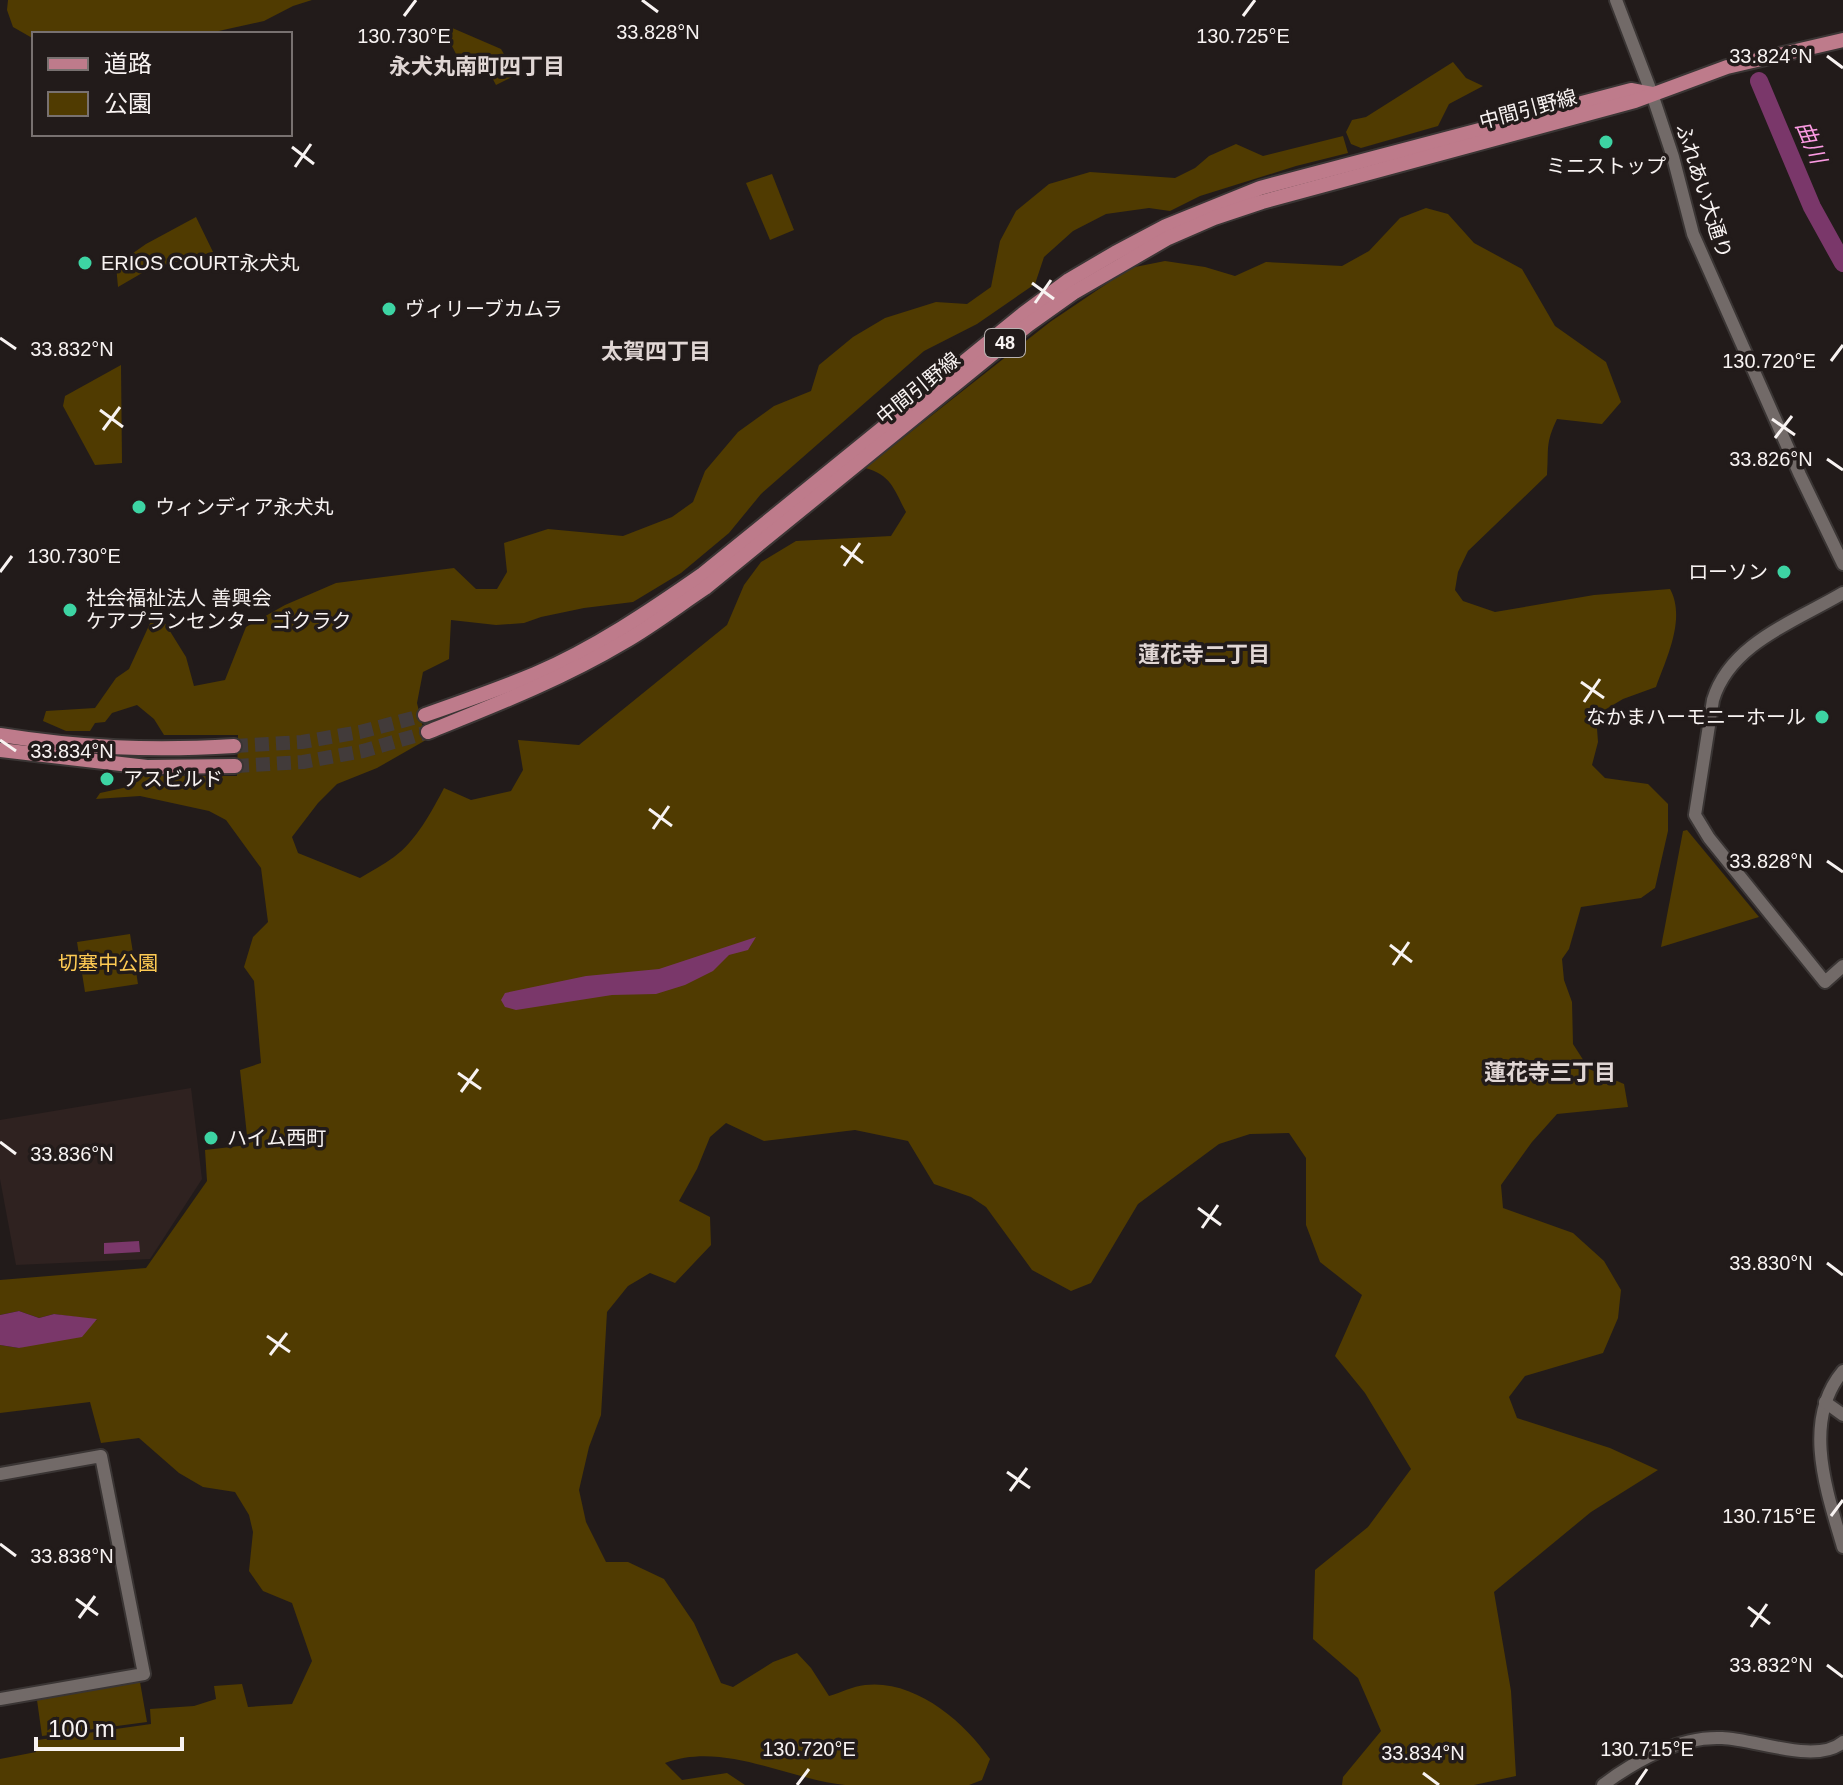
<svg xmlns="http://www.w3.org/2000/svg" width="1843" height="1785" font-family="Helvetica,'Noto Sans JP',sans-serif">
  <style>
    .built { fill: #2f2220 }
    .green { fill: #503b01 }
    .water { fill: #7a376a }
    .lines { fill: none; stroke-linecap: round; stroke-linejoin: round }
    .river { stroke: #7a376a; stroke-width: 18 }
    .primary-tunnel { stroke: #423b3a; stroke-width: 14; stroke-dasharray: 14 7; stroke-linecap: butt }
    .tertiary-casing { stroke: #3a3534; stroke-width: 16 }
    .primary-casing { stroke: #3a3534; stroke-width: 18 }
    .tertiary { stroke: #726a68; stroke-width: 12 }
    .primary { stroke: #be7b8b; stroke-width: 14 }
    .ticks { fill: none; stroke: #f8f3f2; stroke-width: 3 }
    .poi-dot { fill: #3dd4a3; stroke: #221b1a; stroke-width: 3 }
    .labels { text-anchor: middle; dominant-baseline: central; stroke-width: 7; stroke-linejoin: round; paint-order: stroke }
    .shield { fill: #221b1a; stroke: #b8b2b1; stroke-width: 2 }
    .shield-label { font-size: 18px; font-weight: bold; fill: #f8f3f2 }
    .street-label { font-size: 20px; fill: #f8f3f2; stroke: #221b1a }
    .poi-label { font-size: 20px; fill: #f8f3f2; stroke: #221b1a; text-anchor: start }
    .park-label { font-size: 20px; fill: #fdca53; stroke: #221b1a }
    .neighbourhood-label { font-size: 22px; font-weight: bold; fill: #e1d7d5; stroke: #221b1a }
    .water-label { font-size: 22px; font-style: italic; fill: #fb9ae2; stroke: #221b1a }
    .ticks-label { font-size: 20px; text-anchor: middle; fill: #f8f3f2; stroke: #221b1a; stroke-width: 7; stroke-linejoin: round; paint-order: stroke }
  </style>
  <rect width="100%" height="100%" fill="#221b1a"/>
  <polygon class="built" points="191,1088 202,1179 150,1259 16,1265 0,1179 0,1120"/>
  <g class="green">
    <polygon points="8,0 312,0 293,6 264,21 205,34 34,34 34,39 13,27 7,10"/>
    <polygon points="450,27 501,49 516,75 496,85 487,68 467,76 443,28"/>
    <polygon points="1453,62 1466,78 1483,86 1449,104 1438,126 1361,148 1351,144 1346,132 1352,120 1366,117"/>
    <path d="M1343,136l5,17 -52,13 -96,30 -30,15 -21,-3 -43,6 -33,17 -29,26 -9,27 -58,40 -53,27 -163,143 -32,39 -48,40 -48,29 -49,6 -43,9 -17,6 -28,2 -45,-5 -2,39 -26,13 -6,31 9,37 -49,28 -40,16 -19,19 -26,34 6,16 62,25c11,-7 23,-13 34,-21 22,-16 38,-46 50,-69l27,12 40,-9 12,-21 -5,-30 61,5 148,-120 17,-40 17,-23 35,-21 95,-5 15,-24c-12,-23 -15,-37 -41,-44l185,-146 80,-54 35,-7 40,6 30,9 31,-14 76,4 27,-15 31,-33 26,-10 22,6 26,29 48,26 33,57 51,36 15,40 -19,22 -45,-5c-12,25 -8,29 -10,56l-79,76 -10,21 -3,18 8,11 32,11 99,-17 76,-6c16,29 -3,68 -14,98l-33,12 -27,16 2,27 -6,23 13,13 43,6 20,20v27l-13,57 -14,10 -60,9 -12,42 -7,10 2,21 8,22 1,42 16,25 35,15 4,23 -71,7 -25,28 -31,43 2,23 70,25 31,28 17,29 -3,28 -15,35 -78,23 -16,21 8,21 93,30 48,22 -67,42 -97,80 17,99 5,85 -42,9h-132l1,-8 38,-46 -23,-53 -45,-39 2,-69 53,-43 43,-58 -46,-76 -30,-37 27,-61 -42,-33 -14,-37v-67l-17,-25 -39,1 -31,10 -81,60 -47,79 -20,8 -39,-21 -46,-63 -15,-10 -37,-13 -26,-43 -53,-11 -91,11 -38,-18 -16,14 -13,32 -18,32 31,16 1,28 -36,38 -25,-10 -22,13 -21,26 -6,103 -12,32 -10,43 7,32 20,40h22l36,17 30,44 27,60 12,4 40,-25 24,-9 14,15 18,28c11,-3 24,-10 36,-11 49,-6 99,36 125,74l-8,21 -13,5c-41,0 -84,0 -124,0 -59,-6 -121,-44 -180,-22l17,17 45,-7 18,12h-745v-26l36,-7 2,-12 113,-16 -1,-15 44,-3 22,-7 -2,-13 28,-2 6,23 44,-3 20,-43 -20,-58 -29,-12 -14,-20 4,-39 -4,-17 -14,-23 -32,-5 -24,-14 -40,-35 -38,5 -11,-41 -90,11v-68l19,3 78,-28 -43,-6 -15,4 -20,-7 -19,4v-35l146,-12 61,-87 -2,-31 43,-5 -8,-75 21,-7 -7,-82 -10,-14 9,-30 15,-15 -7,-54 -35,-48 -17,-9 -69,-15 -44,3 4,-6 23,-5 20,-12h94l1,-41h-74l-10,-16 -17,-14 -25,8 -7,9 -10,1 -5,8h-24l-23,-10 3,-10 49,-3 21,-30 13,-9 23,-50 11,1 23,37 8,29 31,-6 21,-53 39,-22 51,-22 118,-15 22,21h21l10,-17 -3,-29 44,-14 75,7 49,-19 21,-15 12,-31 33,-39 36,-26 37,-15 8,-26 34,-28 32,-19 51,-16 31,2 24,-17 9,-46 16,-30 33,-27 41,-12 85,6 20,-10 14,-12 27,-12 27,12z"/>
    <polygon points="772,174 794,230 770,240 746,183"/>
    <polygon points="196,217 213,252 149,269 118,287 116,265 146,244"/>
    <polygon points="121,365 122,463 95,465 63,406 65,396"/>
    <polygon points="1687,830 1759,917 1661,947 1683,831"/>
    <polygon points="130,934 138,984 85,992 77,942"/>
    <polygon points="140,1682 147,1722 42,1736 37,1700"/>
  </g>
  <g class="water">
    <polygon points="756,937 748,950 729,955 713,971 685,985 656,994 612,995 516,1010 505,1007 501,1000 505,993 586,976 659,969"/>
    <polygon points="139,1241 140,1252 104,1254 104,1243"/>
    <polygon points="19,1311 39,1318 54,1314 97,1319 82,1337 19,1348 0,1345 0,1315"/>
  </g>
  <g class="lines">
    <polyline class="river" points="1759,81 1812,207 1843,263"/>
    <g class="primary-tunnel">
      <polyline points="234,746 302,742 360,732 425,715"/>
      <polyline points="235,766 303,762 363,751 428,732"/>
    </g>
    <defs>
      <g id="tertiary">
        <polyline points="1616,0 1652,94 1673,157 1693,234 1800,475 1843,564"/>
        <path d="M1843,593c-47,28 -113,50 -130,107l-18,115 14,23 116,144 18,-16"/>
        <path d="M1843,1371c-42,50 -16,121 0,176"/>
        <polyline points="1825,1402 1843,1415"/>
        <polyline points="0,1474 101,1456 144,1674 0,1699"/>
        <path d="M1603,1785c33,-25 77,-49 119,-47 34,1 94,27 121,4"/>
      </g>
      <g id="primary">
        <path d="M425,715c37,-13 74,-26 110,-41 60,-26 115,-63 168,-100l320,-260 46,-34 46,-27 51,-27 94,-38 371,-98 21,4"/>
        <path d="M428,732c67,-27 134,-53 196,-90 28,-16 54,-36 81,-54l323,-263 45,-32 95,-55 46,-20 48,-16 373,-101 92,-34 116,-27"/>
        <path d="M0,735c82,13 151,16 234,11"/>
        <polyline points="0,750 147,767 235,766"/>
      </g>
    </defs>
    <use href="#tertiary" class="tertiary-casing"/>
    <use href="#primary" class="primary-casing"/>
    <use href="#tertiary" class="tertiary"/>
    <use href="#primary" class="primary"/>
  </g>
  <path class="ticks" d="M642,0l16,12M404,16l12,-16M1243,16l12,-16M1827,56l16,12M292,147l22,17M295,167l16,-23M1032,283l22,16M1035,303l16,-23M0,338l16,11M1831,361l12,-16M100,410l23,17M1772,419l23,16M103,430l17,-23M1775,438l17,-22M1827,459l16,11M841,546l22,17M844,566l16,-23M0,572l12,-16M1581,682l23,16M1584,702l16,-23M0,740l16,11M649,809l23,17M653,829l16,-23M1827,861l16,11M1390,945l22,17M1393,965l16,-23M458,1073l23,16M461,1092l17,-23M0,1142l16,12M1198,1208l23,17M1202,1228l16,-23M1827,1263l16,12M267,1336l23,16M270,1355l17,-22M1007,1472l23,16M1010,1491l17,-23M1831,1516l12,-16M0,1544l16,12M76,1599l22,16M1748,1607l22,17M79,1618l16,-22M1751,1627l16,-23M1827,1665l16,12M1423,1773l16,12M797,1785l12,-16M1636,1785l11,-16"/>
  <g class="poi-dot">
    <circle cx="1606" cy="142" r="8"/>
    <circle cx="85" cy="263" r="8"/>
    <circle cx="389" cy="309" r="8"/>
    <circle cx="139" cy="507" r="8"/>
    <circle cx="1784" cy="572" r="8"/>
    <circle cx="70" cy="610" r="8"/>
    <circle cx="1822" cy="717" r="8"/>
    <circle cx="107" cy="779" r="8"/>
    <circle cx="211" cy="1138" r="8"/>
  </g>
  <g class="labels">
    <rect class="shield" x="985" y="329" width="40" height="28" rx="6"/>
    <g class="shield-label">
      <text x="1005" y="343">48</text>
    </g>
    <g class="street-label">
      <text transform="translate(1528 109) rotate(-15)">中間引野線</text>
      <text transform="translate(1704 191) rotate(72)">ふれあい大通り</text>
      <text transform="translate(918 388) rotate(-39)">中間引野線</text>
    </g>
    <g class="poi-label">
      <text x="1606" y="166" text-anchor="middle">ミニストップ</text>
      <text x="101" y="263">ERIOS COURT永犬丸</text>
      <text x="405" y="309">ヴィリーブカムラ</text>
      <text x="155" y="507">ウィンディア永犬丸</text>
      <text x="1768" y="572" text-anchor="end">ローソン</text>
      <text x="86" y="598">社会福祉法人 善興会<tspan x="86" dy="23">ケアプランセンター ゴクラク</tspan></text>
      <text x="1806" y="717" text-anchor="end">なかまハーモニーホール</text>
      <text x="123" y="779">アスビルド</text>
      <text x="227" y="1138">ハイム西町</text>
    </g>
    <g class="park-label">
      <text x="108" y="963">切塞中公園</text>
    </g>
    <g class="neighbourhood-label">
      <text x="477" y="66">永犬丸南町四丁目</text>
      <text x="656" y="351">太賀四丁目</text>
      <text x="1204" y="654">蓮花寺二丁目</text>
      <text x="1550" y="1072">蓮花寺三丁目</text>
    </g>
    <g class="water-label">
      <text transform="translate(1811 142) rotate(67)">曲川</text>
    </g>
  </g>
  <g class="ticks-label">
    <text x="658" y="39">33.828°N</text>
    <text x="404" y="43">130.730°E</text>
    <text x="1243" y="43">130.725°E</text>
    <text x="1771" y="63">33.824°N</text>
    <text x="72" y="356">33.832°N</text>
    <text x="1769" y="368">130.720°E</text>
    <text x="1771" y="466">33.826°N</text>
    <text x="74" y="563">130.730°E</text>
    <text x="72" y="758">33.834°N</text>
    <text x="1771" y="868">33.828°N</text>
    <text x="72" y="1161">33.836°N</text>
    <text x="1771" y="1270">33.830°N</text>
    <text x="1769" y="1523">130.715°E</text>
    <text x="72" y="1563">33.838°N</text>
    <text x="1771" y="1672">33.832°N</text>
    <text x="809" y="1756">130.720°E</text>
    <text x="1647" y="1756">130.715°E</text>
    <text x="1423" y="1760">33.834°N</text>
  </g>
  <rect x="32" y="32" width="260" height="104" fill="#221b1a" stroke="#787170" stroke-width="2"/>
  <rect x="48" y="58" width="40" height="12" fill="#be7b8b" stroke="#787170" stroke-width="2"/>
  <text x="104" y="72" font-size="24" fill="#f8f3f2">道路</text>
  <rect x="48" y="92" width="40" height="24" fill="#503b01" stroke="#787170" stroke-width="2"/>
  <text x="104" y="112" font-size="24" fill="#f8f3f2">公園</text>
  <path d="M36 1737v12h146v-12" fill="none" stroke="#f8f3f2" stroke-width="4"/>
  <text x="48" y="1737" font-size="24" fill="#f8f3f2" stroke="#221b1a" stroke-width="6" paint-order="stroke">100 m</text>
</svg>
